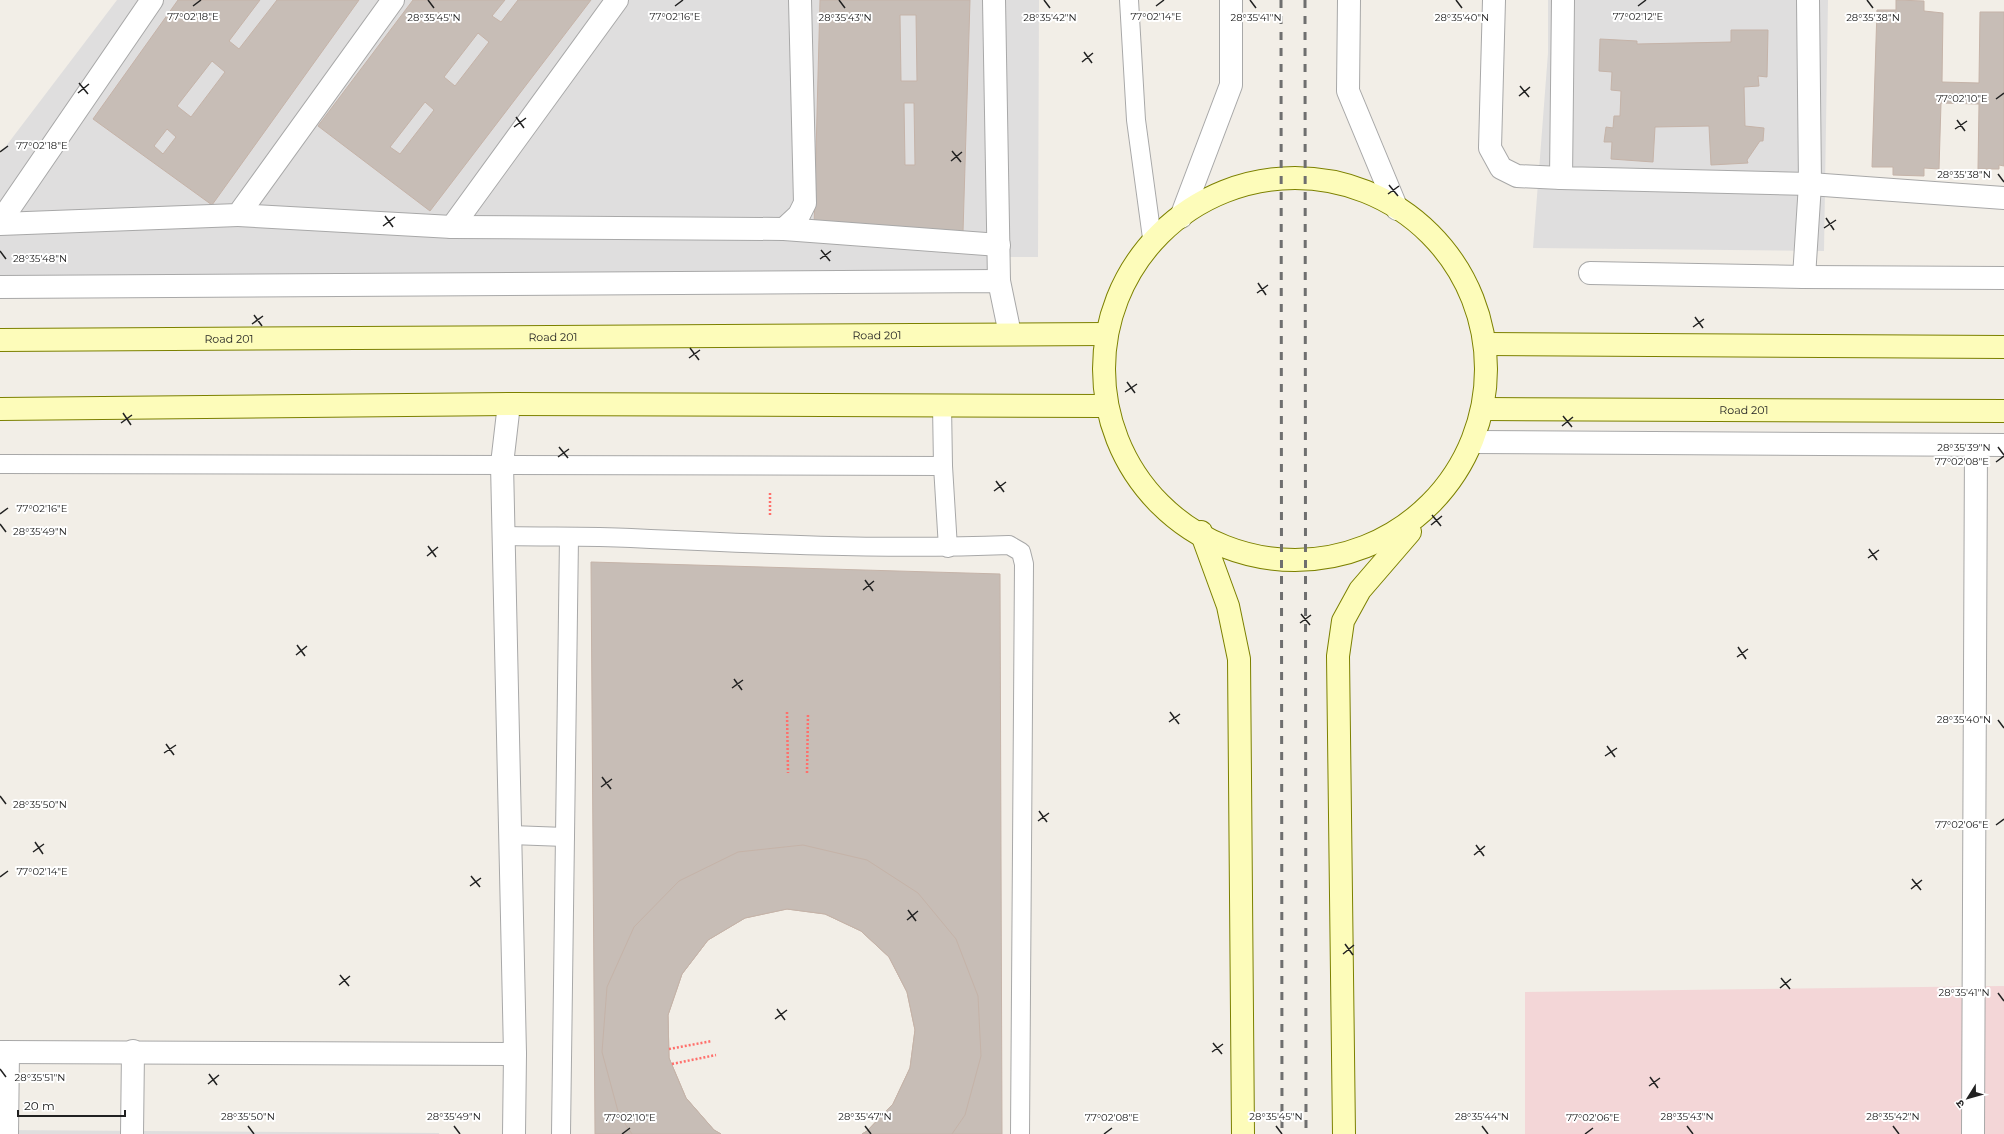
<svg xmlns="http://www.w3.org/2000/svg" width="2004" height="1134" font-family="Montserrat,'Noto Sans Devanagari',sans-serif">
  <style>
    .residential { fill: #dfdede }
    .commercial { fill: #f3d6d7 }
    .building { fill: #c7bdb6; stroke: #c5b3a8; fill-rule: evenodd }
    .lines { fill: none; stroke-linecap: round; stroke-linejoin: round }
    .lane-casing { stroke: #a8a8a8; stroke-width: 20 }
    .street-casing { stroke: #a8a8a8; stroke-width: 24 }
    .secondary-casing { stroke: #7c8000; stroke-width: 24 }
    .path { stroke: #ff6f6b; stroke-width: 2.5; stroke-dasharray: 2 2; stroke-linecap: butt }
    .lane { stroke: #fff; stroke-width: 18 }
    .street { stroke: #fff; stroke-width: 22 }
    .secondary { stroke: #fdfcba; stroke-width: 22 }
    .rail { stroke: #6f6f6f; stroke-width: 3; stroke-dasharray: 8 8; stroke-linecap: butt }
    .ticks { fill: none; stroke: #212121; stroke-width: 1.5 }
    .labels { text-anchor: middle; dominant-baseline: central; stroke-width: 4; stroke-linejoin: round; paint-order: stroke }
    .street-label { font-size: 11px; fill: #212121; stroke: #fff }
    .ticks-label { font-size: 10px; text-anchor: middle; fill: #212121; stroke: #fff; stroke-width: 4; stroke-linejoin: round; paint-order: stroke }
  </style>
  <rect width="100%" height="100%" fill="#f2eee7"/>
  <g class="residential">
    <polygon points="117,0 1039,0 1038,257 1000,257 999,281 0,287 0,154"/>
    <polygon points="1548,0 1828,0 1824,251 1533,248 1548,53"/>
    <polygon points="0,1130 439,1133 439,1134 0,1134"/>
  </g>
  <polygon class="commercial" points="2004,986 2004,1134 1525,1134 1525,992"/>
  <g class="building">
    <path d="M178,0h82l-31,41 10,8 38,-49h82l-147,205 -119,-86zM212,61l13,11 -34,45 -14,-11zM167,129l9,8 -13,17 -9,-8z"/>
    <path d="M413,0h92l-13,16 9,6 17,-22h73l-161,211 -112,-85zM478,33l11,9 -34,44 -11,-9zM425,102l9,8 -34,44 -10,-7z"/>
    <path d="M820,0h150l-7,232 -149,-4zM900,15h16l1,66h-16zM904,103h10l1,62h-10z"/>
    <polygon points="1896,0 1924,1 1924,11 1943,13 1942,82 1979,83 1980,12 2004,12 2004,166 1999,165 1999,169 1978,169 1979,104 1941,103 1939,169 1924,168 1924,176 1893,175 1893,167 1872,167 1877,10 1896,10"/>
    <polygon points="1731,30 1768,30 1767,77 1758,76 1759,86 1744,87 1745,126 1764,128 1763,141 1760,141 1747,160 1748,163 1711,165 1709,126 1655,127 1653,162 1611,159 1612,142 1604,142 1606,127 1613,128 1614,116 1620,116 1621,91 1611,90 1612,72 1599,71 1600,39 1637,41 1637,44 1731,42"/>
    <polygon points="591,562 1000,574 1002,1134 862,1134 867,1131 893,1104 910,1068 915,1030 907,992 889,957 861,931 825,914 787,909 745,918 708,940 682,974 668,1015 669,1058 686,1098 714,1130 721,1134 595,1134"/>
    <polygon points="803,845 867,860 918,893 956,939 978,996 981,1056 965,1115 952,1134 862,1134 867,1131 893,1104 910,1068 915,1030 907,992 889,957 861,931 825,914 787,909 745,918 708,940 682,974 668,1015 669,1058 686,1098 714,1130 721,1134 632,1134 619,1115 602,1052 607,987 634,927 679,881 738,852"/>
  </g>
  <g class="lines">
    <defs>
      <g id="lane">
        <polyline points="1129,0 1136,120 1152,238"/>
        <polyline points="0,464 943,466 942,405"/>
        <polyline points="943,466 948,548"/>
        <path d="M504,536c43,1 85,0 127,2 126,6 252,12 378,7l12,7 3,12 -4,570"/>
        <polyline points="511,835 565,837"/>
        <polyline points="561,1134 569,537"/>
      </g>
      <g id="street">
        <polyline points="994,0 999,281"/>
        <polyline points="1349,0 1348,91 1397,209"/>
        <polyline points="1494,0 1490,148 1501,168 1517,176 1561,178"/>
        <polyline points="1563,0 1561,178 1810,184 2004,198"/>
        <polyline points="238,215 452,227 617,0"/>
        <polyline points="1181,217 1231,85 1231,0"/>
        <polyline points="0,222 152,0"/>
        <polyline points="0,224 238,215 393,0"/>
        <polyline points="452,227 784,229 799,215 805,203 800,0"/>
        <polyline points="784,229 999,245"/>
        <polyline points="1590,273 1804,277 2004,278"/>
        <polyline points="1804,277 1810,184 1808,0"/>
        <polyline points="0,287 999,281 1010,334"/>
        <polyline points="509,404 502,464 515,1054 514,1134"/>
        <polyline points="1474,442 2004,445"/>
        <polyline points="0,1052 515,1054"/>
        <polyline points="7,1134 8,1052"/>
        <polyline points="132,1134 133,1051"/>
        <polyline points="1973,1134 1976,445"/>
      </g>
      <g id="secondary">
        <circle cx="1295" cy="369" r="191"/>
        <path id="s1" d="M0,340l1106,-6"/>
        <polyline points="1487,344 2004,347"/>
        <polyline points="0,409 509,404 1104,406"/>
        <path id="s2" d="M1485,409l519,2"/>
        <polyline points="1201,532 1228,606 1239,659 1243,1134"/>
        <polyline points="1344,1134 1338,656 1343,621 1360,590 1410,532"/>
      </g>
    </defs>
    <use href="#lane" class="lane-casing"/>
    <use href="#street" class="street-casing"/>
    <use href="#secondary" class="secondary-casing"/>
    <g class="path">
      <polyline points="770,493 770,516"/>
      <polyline points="787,712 788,773"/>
      <polyline points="807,773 808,714"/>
      <polyline points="669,1049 712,1041"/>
      <polyline points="672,1064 716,1055"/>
    </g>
    <use href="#lane" class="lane"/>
    <use href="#street" class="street"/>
    <use href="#secondary" class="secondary"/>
    <g class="rail">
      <polyline points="1281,0 1282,1134"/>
      <polyline points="1305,0 1306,1134"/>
    </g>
  </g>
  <path class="ticks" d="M428,0l6,8M839,0l6,8M1044,0l6,8M1250,0l6,8M1456,0l6,8M1867,0l6,8M193,6l8,-6M675,6l8,-6M1156,6l8,-6M1638,6l8,-6M1084,52l8,11M1082,62l11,-9M79,83l9,11M1520,86l9,11M78,93l11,-9M1519,96l11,-9M1996,99l8,-6M516,117l8,11M1957,120l8,11M514,127l12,-9M1955,129l12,-8M952,151l9,11M0,152l8,-6M951,161l11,-9M1998,174l6,8M1389,185l9,11M1388,194l11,-8M385,216l8,11M1826,218l8,12M383,226l12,-9M1824,228l12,-8M821,250l9,11M0,251l6,8M820,259l11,-8M1258,283l8,12M1257,293l11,-8M254,315l8,11M1695,317l8,11M252,324l11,-8M1693,327l11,-8M690,348l9,12M689,358l11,-8M1127,382l8,11M1125,392l12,-8M123,413l8,12M1563,416l9,11M121,423l11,-8M1562,426l11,-9M559,447l9,11M1998,447l6,8M558,457l11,-8M1996,462l8,-6M996,481l8,11M994,491l12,-9M0,514l8,-6M1432,515l9,11M0,524l6,8M1431,525l11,-9M428,546l8,11M1869,549l8,11M427,556l11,-9M1868,558l11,-8M865,580l8,11M863,590l11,-9M1301,614l9,11M1300,623l11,-8M297,645l8,11M1738,647l8,12M296,655l11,-9M1737,657l11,-8M734,679l8,11M732,688l11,-8M1170,712l9,12M1998,720l6,8M1169,722l11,-8M166,744l8,11M1607,746l8,11M164,753l12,-8M1605,756l12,-8M602,777l9,12M601,787l11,-8M0,796l6,8M1039,811l8,11M1038,821l11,-8M1996,825l8,-6M35,842l8,12M1476,845l8,11M33,852l11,-8M1474,855l11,-9M471,876l9,11M0,877l8,-6M1912,879l9,11M470,886l11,-8M1911,889l11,-9M908,910l8,11M907,920l11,-9M1345,944l8,11M1343,954l11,-9M340,975l9,11M1781,978l9,11M339,985l11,-9M1780,988l11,-9M1998,993l6,8M777,1009l8,11M775,1019l12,-9M1213,1043l9,11M1212,1052l11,-8M0,1069l6,8M209,1074l8,11M1650,1077l8,11M208,1084l11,-9M1649,1086l11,-8M248,1126l6,8M454,1126l6,8M865,1126l6,8M1276,1126l6,8M1482,1126l6,8M1687,1126l6,8M1893,1126l6,8M622,1134l8,-6M1104,1134l8,-6M1585,1134l8,-6"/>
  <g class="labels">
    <g class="street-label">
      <text stroke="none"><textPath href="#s1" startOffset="877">Road 201</textPath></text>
      <text stroke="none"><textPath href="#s1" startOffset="553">Road 201</textPath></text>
      <text stroke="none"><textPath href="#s1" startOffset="229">Road 201</textPath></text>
      <text stroke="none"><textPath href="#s2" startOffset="259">Road 201</textPath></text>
    </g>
  </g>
  <g class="ticks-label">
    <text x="193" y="20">77°02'18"E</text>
    <text x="675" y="20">77°02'16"E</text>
    <text x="1156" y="20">77°02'14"E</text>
    <text x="1638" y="20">77°02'12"E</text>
    <text x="434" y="21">28°35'45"N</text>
    <text x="845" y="21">28°35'43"N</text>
    <text x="1050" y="21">28°35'42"N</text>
    <text x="1256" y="21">28°35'41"N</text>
    <text x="1462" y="21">28°35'40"N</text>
    <text x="1873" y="21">28°35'38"N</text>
    <text x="1962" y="102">77°02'10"E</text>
    <text x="42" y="149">77°02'18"E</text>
    <text x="1964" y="178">28°35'38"N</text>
    <text x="40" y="262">28°35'48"N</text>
    <text x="1964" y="451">28°35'39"N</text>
    <text x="1962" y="465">77°02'08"E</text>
    <text x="42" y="512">77°02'16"E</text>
    <text x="40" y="535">28°35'49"N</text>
    <text x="1964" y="723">28°35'40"N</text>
    <text x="40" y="808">28°35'50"N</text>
    <text x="1962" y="828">77°02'06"E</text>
    <text x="42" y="875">77°02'14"E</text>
    <text x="1964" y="996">28°35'41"N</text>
    <text x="40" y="1081">28°35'51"N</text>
    <text x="248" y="1120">28°35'50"N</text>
    <text x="454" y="1120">28°35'49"N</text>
    <text x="865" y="1120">28°35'47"N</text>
    <text x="1276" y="1120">28°35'45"N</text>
    <text x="1482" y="1120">28°35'44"N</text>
    <text x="1687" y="1120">28°35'43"N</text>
    <text x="1893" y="1120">28°35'42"N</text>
    <text x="630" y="1121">77°02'10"E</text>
    <text x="1112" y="1121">77°02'08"E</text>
    <text x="1593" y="1121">77°02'06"E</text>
  </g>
  <g transform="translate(1968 1098) rotate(233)" stroke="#ffffff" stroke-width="3" paint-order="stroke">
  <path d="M0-3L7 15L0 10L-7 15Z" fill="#212121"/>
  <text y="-6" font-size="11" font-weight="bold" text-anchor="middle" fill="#212121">उ</text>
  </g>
  <path d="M18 1110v6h107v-6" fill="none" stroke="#212121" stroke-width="2"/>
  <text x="24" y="1110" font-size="12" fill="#212121" stroke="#ffffff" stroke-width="3" paint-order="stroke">20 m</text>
</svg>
